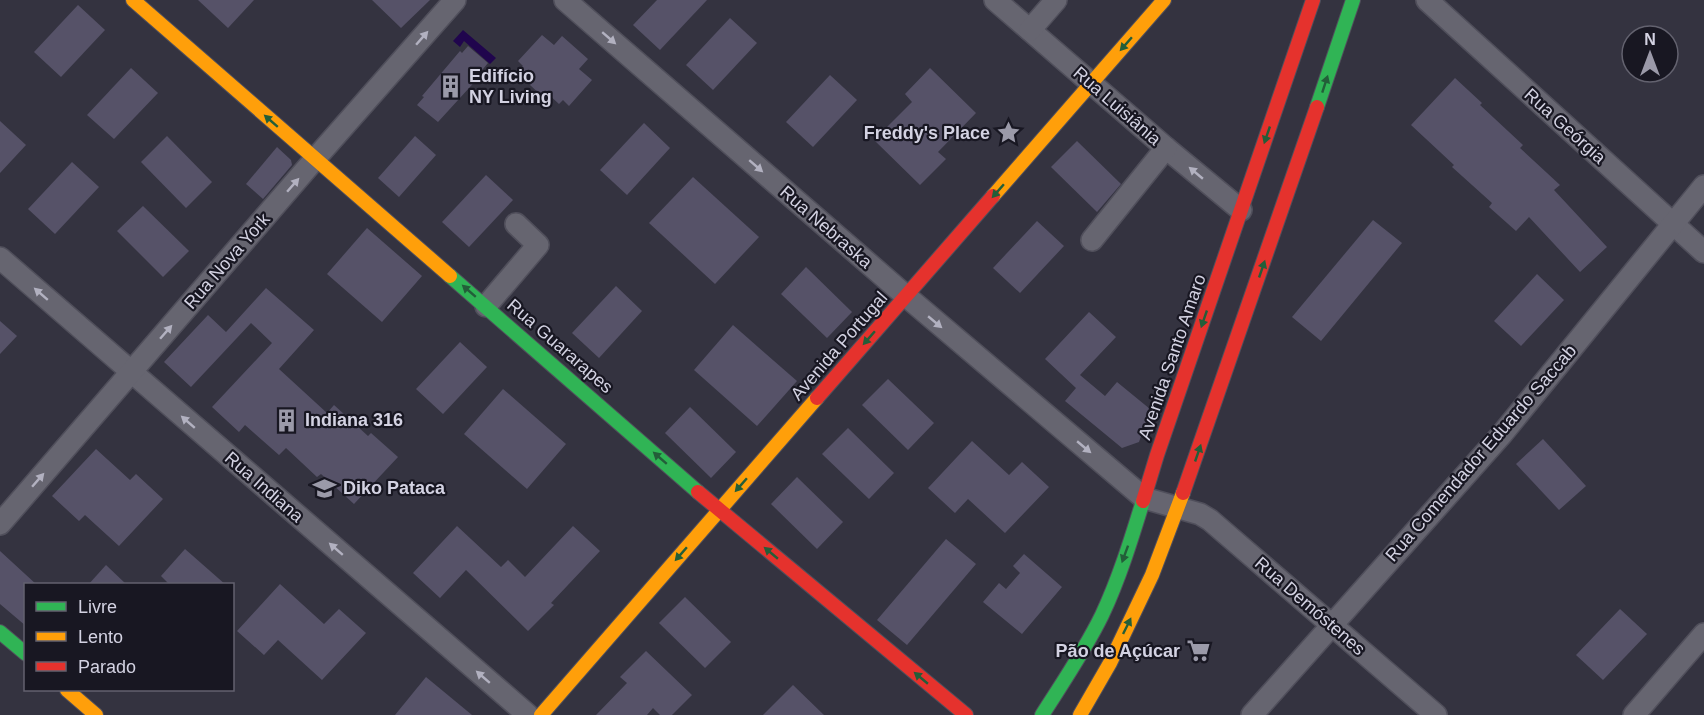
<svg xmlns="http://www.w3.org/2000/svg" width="1704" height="715" font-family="Arial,sans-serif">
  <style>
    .water { fill: #20054d }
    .building { fill: #565268 }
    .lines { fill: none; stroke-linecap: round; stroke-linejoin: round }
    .street-casing { stroke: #504f5b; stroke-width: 24 }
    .fast-casing { stroke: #504f5b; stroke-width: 16 }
    .slow-casing { stroke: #504f5b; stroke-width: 16 }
    .jam-casing { stroke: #504f5b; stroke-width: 16 }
    .street { stroke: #666570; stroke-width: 21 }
    .fast { stroke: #30b455; stroke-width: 14 }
    .slow { stroke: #ff9f0a; stroke-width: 14 }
    .jam { stroke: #e5322d; stroke-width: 14 }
    .oneway { fill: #b2b1c0 }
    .oneway2 { fill: #235e39 }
    .labels { text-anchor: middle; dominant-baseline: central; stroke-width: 4.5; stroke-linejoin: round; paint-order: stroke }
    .poi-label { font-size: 18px; font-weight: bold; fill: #d3d2e2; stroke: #181722; text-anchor: start }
    .street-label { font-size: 18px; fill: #d3d2e2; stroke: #181722 }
  </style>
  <rect width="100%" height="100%" fill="#343340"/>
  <polygon class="water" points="463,30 496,58 490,64 464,41 460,47 453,41"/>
  <g class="building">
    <polygon points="198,0 254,0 228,28"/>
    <polygon points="372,0 430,0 401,28"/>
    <polygon points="657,0 707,0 660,50 633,25"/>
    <polygon points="78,5 105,30 61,77 34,52"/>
    <polygon points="730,18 757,43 713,90 686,65"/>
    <polygon points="542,35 554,45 562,36 588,59 579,69 592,80 569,106 563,100 559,104 547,93 543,97 530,85 533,82 519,70 523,66 518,61"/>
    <polygon points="468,46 488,63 478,75 480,76 438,122 417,105 424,97 422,96 460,51 462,53"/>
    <polygon points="131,68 158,93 114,139 87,115"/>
    <polygon points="930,68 976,113 938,152 946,159 920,185 874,140 912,102 905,94"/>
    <polygon points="830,75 857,100 813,147 786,122"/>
    <polygon points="1455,78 1482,103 1480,105 1523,145 1520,148 1560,185 1554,190 1607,247 1580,272 1529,217 1516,231 1489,207 1492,203 1452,167 1454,165 1411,125"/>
    <polygon points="0,121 26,145 0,173"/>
    <polygon points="644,123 670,148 627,195 600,170"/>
    <polygon points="167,136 212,182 186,208 141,162"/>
    <polygon points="415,136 436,155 399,197 378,178"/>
    <polygon points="1077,141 1121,184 1097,212 1051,167"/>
    <polygon points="277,147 291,160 292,165 263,199 246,184"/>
    <polygon points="72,162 99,187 55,234 28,209"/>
    <polygon points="486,175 513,200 469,247 442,222"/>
    <polygon points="693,177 759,237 715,284 649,223"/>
    <polygon points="143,206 189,251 163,277 117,231"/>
    <polygon points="1373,220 1402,243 1321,341 1292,317"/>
    <polygon points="1037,221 1064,246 1020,293 993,268"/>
    <polygon points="367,228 422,276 382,322 327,274"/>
    <polygon points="806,267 852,312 827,338 781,294"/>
    <polygon points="1537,274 1564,300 1521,346 1494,321"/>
    <polygon points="616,286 642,311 599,358 572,333"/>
    <polygon points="266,288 314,330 279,369 327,413 334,405 368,436 371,433 398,457 354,504 321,474 317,477 286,448 279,455 245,425 239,432 212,407 272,343 251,323 191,387 164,362 208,315 226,332"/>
    <polygon points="1089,312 1116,337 1080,375 1105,396 1117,382 1150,409 1139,442 1122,448 1065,401 1076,388 1045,359"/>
    <polygon points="0,321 17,336 0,354"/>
    <polygon points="733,325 797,381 757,426 694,370"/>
    <polygon points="460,342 487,367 443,414 416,389"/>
    <polygon points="888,379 934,423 908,450 862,405"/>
    <polygon points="503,389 566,444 527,489 464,434"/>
    <polygon points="690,407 736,452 711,478 665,433"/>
    <polygon points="848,428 894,473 869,499 822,454"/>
    <polygon points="1543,439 1586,486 1559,510 1516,464"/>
    <polygon points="972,441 1009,475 1022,462 1049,487 1005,533 968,499 955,513 928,488"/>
    <polygon points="96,449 130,480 136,474 163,499 119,546 85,515 79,521 52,496"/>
    <polygon points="797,477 843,522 817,549 771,504"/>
    <polygon points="457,526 501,567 508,560 525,577 573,526 600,551 551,603 554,605 528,631 466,570 440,598 413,573"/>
    <polygon points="946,539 976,564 907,645 877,620"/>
    <polygon points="185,549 226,585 170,585 161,576"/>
    <polygon points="0,551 37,585 26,585 26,626 0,604"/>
    <polygon points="1024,554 1062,587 1022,634 983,602 999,583 1006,589 1020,573 1013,566"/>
    <polygon points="106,565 127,585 88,585"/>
    <polygon points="280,584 324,624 339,609 366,633 322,680 278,640 264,655 237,631"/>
    <polygon points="685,597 731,642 705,668 659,623"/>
    <polygon points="1620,609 1647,634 1603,680 1576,655"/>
    <polygon points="646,651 692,695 672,715 660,715 653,708 647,715 596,715 627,683 620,677"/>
    <polygon points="426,677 472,715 395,715"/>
    <polygon points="793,685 824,715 763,715"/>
  </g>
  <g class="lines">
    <defs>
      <g id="street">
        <polyline points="565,0 906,296 1144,498 1200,514 1210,520 1436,715"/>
        <polyline points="995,0 1166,148 1241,210"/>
        <polyline points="1427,0 1704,252"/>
        <polyline points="1030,30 1056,0"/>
        <polyline points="1092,240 1166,148"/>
        <polyline points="0,258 528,715"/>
        <polyline points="486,306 538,245 516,224"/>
        <polyline points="0,524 315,159 455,0"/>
        <polyline points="1252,715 1502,434 1704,186"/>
        <polyline points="1634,715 1704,634"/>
      </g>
      <g id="fast">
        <polyline points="1317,107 1353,0"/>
        <polyline points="450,276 698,492"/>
        <polyline points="0,632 26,654"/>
        <path d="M1042,715c21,-33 43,-65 60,-100 17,-36 29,-75 41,-114"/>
      </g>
      <g id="slow">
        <polyline points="133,0 450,276"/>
        <polyline points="993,196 1164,0"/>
        <polyline points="67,690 96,715"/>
        <polyline points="541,715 817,398"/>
        <polyline points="1080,715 1110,663 1152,575 1183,493"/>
      </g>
      <g id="jam">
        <polyline points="817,398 993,196"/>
        <polyline points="698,492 966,715"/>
        <polyline points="1183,493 1317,107"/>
        <polyline points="1143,501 1157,455 1313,0"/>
      </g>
    </defs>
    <use href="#street" class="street-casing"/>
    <use href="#fast" class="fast-casing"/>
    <use href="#slow" class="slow-casing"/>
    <use href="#jam" class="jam-casing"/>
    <use href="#street" class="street"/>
    <use href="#fast" class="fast"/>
    <use href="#slow" class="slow"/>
    <use href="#jam" class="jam"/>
  </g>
  <defs><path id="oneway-solid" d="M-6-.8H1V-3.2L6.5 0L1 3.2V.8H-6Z" transform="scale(1.5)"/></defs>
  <g class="oneway">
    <use href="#oneway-solid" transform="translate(422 38) rotate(-49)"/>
    <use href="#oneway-solid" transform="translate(609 38) rotate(41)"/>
    <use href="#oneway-solid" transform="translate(756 166) rotate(41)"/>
    <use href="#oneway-solid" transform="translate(1196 173) rotate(-140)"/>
    <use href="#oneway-solid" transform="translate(293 185) rotate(-49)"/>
    <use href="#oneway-solid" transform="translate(41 294) rotate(-139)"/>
    <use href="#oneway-solid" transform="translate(935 322) rotate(40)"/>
    <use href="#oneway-solid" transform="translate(166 332) rotate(-49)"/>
    <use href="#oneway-solid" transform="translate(188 422) rotate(-139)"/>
    <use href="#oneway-solid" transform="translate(1084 447) rotate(40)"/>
    <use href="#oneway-solid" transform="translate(38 480) rotate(-49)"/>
    <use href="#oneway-solid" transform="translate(336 549) rotate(-139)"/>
    <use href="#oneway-solid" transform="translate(483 677) rotate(-139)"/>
  </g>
  <g class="oneway2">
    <use href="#oneway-solid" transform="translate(1126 44) rotate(131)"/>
    <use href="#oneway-solid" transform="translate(1325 84) rotate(-72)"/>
    <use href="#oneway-solid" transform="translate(271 121) rotate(-139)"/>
    <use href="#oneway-solid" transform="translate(1267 135) rotate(109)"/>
    <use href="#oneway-solid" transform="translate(998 191) rotate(131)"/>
    <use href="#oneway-solid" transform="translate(1262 269) rotate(-71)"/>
    <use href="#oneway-solid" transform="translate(469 291) rotate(-139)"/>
    <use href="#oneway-solid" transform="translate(1204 319) rotate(109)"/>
    <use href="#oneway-solid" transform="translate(869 338) rotate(131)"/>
    <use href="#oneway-solid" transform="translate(1198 453) rotate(-71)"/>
    <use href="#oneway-solid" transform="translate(660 458) rotate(-139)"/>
    <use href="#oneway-solid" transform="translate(741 485) rotate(131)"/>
    <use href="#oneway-solid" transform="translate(771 553) rotate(-140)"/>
    <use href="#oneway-solid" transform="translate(681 554) rotate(131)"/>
    <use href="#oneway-solid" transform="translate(1125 554) rotate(110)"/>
    <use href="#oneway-solid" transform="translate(1127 626) rotate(-64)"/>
    <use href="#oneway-solid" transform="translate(921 678) rotate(-140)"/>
  </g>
  <defs>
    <symbol id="building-bare" viewBox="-9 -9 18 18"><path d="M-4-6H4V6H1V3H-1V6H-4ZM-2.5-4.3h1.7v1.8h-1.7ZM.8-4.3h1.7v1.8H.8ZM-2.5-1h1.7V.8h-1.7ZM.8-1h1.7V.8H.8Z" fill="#9b9aa9" stroke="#181722" stroke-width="2.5" paint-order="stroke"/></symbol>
    <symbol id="sight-bare" viewBox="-9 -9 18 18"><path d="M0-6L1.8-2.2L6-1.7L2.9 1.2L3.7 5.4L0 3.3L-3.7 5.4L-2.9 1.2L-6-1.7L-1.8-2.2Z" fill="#9b9aa9" stroke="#181722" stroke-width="2.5" paint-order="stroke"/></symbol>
    <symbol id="school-bare" viewBox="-9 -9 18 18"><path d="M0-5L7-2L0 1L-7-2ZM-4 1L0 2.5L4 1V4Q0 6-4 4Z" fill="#9b9aa9" stroke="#181722" stroke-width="2.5" paint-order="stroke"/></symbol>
    <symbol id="supermarket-bare" viewBox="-9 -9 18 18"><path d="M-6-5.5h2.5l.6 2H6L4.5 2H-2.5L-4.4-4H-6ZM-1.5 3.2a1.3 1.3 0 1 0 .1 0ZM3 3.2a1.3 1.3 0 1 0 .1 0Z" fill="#9b9aa9" stroke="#181722" stroke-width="2.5" paint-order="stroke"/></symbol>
  </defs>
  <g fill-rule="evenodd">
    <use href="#building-bare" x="434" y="70" width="33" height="33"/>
    <use href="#sight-bare" x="992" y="116" width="33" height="33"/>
    <use href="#building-bare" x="270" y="404" width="33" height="33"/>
    <use href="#school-bare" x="308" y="472" width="33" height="33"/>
    <use href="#supermarket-bare" x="1182" y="634" width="33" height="33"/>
  </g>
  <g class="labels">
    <g class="poi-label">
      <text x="469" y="76">Edifício<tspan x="469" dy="21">NY Living</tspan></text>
      <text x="990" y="133" text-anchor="end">Freddy's Place</text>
      <text x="305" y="420">Indiana 316</text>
      <text x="343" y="488">Diko Pataca</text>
      <text x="1180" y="651" text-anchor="end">Pão de Açúcar</text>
    </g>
    <g class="street-label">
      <text transform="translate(1117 106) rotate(41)">Rua Luisiânia</text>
      <text transform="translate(1565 126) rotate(42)">Rua Geórgia</text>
      <text transform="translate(826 227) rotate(41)">Rua Nebraska</text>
      <text transform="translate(227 261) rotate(-49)">Rua Nova York</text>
      <text transform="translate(560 346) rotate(41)">Rua Guararapes</text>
      <text transform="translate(839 346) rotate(-49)">Avenida Portugal</text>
      <text transform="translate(1172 357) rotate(-71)">Avenida Santo Amaro</text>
      <text transform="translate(1481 453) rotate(-49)">Rua Comendador Eduardo Saccab</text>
      <text transform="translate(264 487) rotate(41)">Rua Indiana</text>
      <text transform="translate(1310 606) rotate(41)">Rua Demóstenes</text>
    </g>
  </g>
  <rect x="24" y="583" width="210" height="108" fill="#181722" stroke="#63626f" stroke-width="1.5"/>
  <rect x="36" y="602" width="30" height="9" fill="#30b455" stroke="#63626f" stroke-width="1.5"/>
  <text x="78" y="613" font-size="18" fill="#d3d2e2">Livre</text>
  <rect x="36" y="632" width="30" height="9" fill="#ff9f0a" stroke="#63626f" stroke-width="1.5"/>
  <text x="78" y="643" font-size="18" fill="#d3d2e2">Lento</text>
  <rect x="36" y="662" width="30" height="9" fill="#e5322d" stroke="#63626f" stroke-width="1.5"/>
  <text x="78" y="673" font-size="18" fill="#d3d2e2">Parado</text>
  <g transform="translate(1650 54)"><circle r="28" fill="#181722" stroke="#63626f" stroke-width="1.5"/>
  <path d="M0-4.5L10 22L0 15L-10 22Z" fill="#9b9aa9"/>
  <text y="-9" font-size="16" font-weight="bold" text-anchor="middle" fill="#d3d2e2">N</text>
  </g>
</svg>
